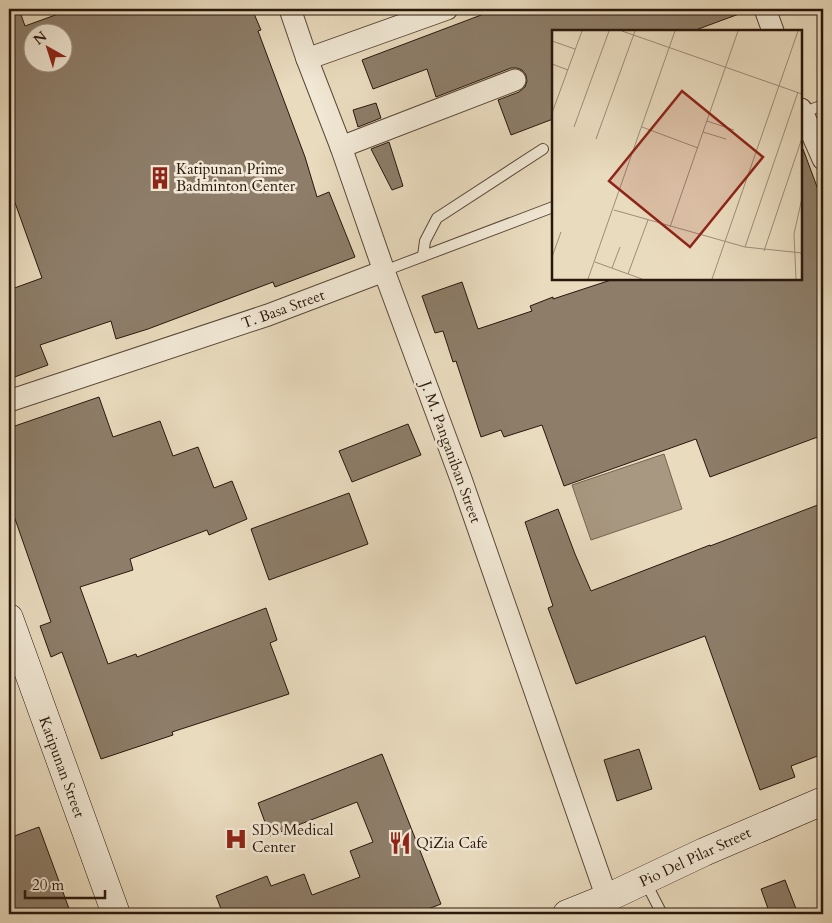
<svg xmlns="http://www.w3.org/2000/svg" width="832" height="923" font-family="Cardo,serif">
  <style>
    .water { fill: #a89881; stroke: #756452 }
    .building { fill: #8d7d69; stroke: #29170c; fill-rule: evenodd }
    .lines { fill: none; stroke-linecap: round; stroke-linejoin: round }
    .lane-casing { stroke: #594838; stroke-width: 12 }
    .street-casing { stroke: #594838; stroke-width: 23 }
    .secondary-casing { stroke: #29170c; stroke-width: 29 }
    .lane { stroke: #f1e8d5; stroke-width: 10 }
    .street { stroke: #f1e8d5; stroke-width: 21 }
    .secondary { stroke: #f1e8d5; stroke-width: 28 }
    .labels { text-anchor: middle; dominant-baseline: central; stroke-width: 5; stroke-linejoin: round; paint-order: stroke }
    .poi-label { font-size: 15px; fill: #29170c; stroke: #f1e8d5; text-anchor: start }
    .street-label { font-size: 15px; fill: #29170c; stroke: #f1e8d5 }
    .inset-road { fill: none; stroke: #9c8d77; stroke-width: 1 }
    .view { fill: #8f2418; fill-opacity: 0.15; stroke: #8f2418; stroke-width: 2.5 }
    .inset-edge { fill: none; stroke: #29170c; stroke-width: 2.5 }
  </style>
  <rect width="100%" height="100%" fill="#e9dbbe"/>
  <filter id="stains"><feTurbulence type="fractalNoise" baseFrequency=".004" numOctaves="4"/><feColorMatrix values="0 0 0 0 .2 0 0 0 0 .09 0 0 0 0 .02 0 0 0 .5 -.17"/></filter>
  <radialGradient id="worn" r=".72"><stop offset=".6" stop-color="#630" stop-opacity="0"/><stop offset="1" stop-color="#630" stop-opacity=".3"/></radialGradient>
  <polygon class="water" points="664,454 682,509 591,540 572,485"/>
  <g class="building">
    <path d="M9,9h10l6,17 47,-17h180l9,21 -3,1 47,126 12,40 12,-5 26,65 -80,30 -2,-5 -125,47 -32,10 -5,-18 -71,24 8,20 -39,14v-89l33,-12 -33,-92zM32,32h30v30h-30z"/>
    <polygon points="497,9 747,9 747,11 693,31 553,31 553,119 511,135 498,100 519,92 525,87 527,81 526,75 522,70 517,68 511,68 436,97 427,69 373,89 362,60"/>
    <polygon points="376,103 381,118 358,127 353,110"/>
    <polygon points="389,142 403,186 392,190 371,149"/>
    <polygon points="801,149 803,149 823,203 823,435 710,477 696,439 564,486 542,425 504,437 501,430 481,437 456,361 453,362 443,331 435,333 422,296 462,282 478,329 532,311 530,306 553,297 553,299 614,279 801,279"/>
    <polygon points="99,397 113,437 160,421 173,456 198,447 214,488 232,481 247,519 209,535 207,530 130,559 133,570 80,587 108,664 136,654 137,657 266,608 277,640 270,643 289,694 172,732 173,735 101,759 62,652 51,657 40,626 51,622 14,516 9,518 9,428"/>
    <polygon points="408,424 421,455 352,482 339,451"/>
    <polygon points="349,493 368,544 269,580 251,529"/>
    <polygon points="823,503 823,754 791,766 795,777 760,790 705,636 576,684 548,608 553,606 525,522 558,509 575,554 591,591 710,545 710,546"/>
    <polygon points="639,749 652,789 617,801 604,760"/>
    <polygon points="382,754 441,904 415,914 223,914 216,896 267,876 271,886 304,874 312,895 360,877 350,851 373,842 357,802 270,836 258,803"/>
    <polygon points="39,827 71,914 9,914 9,838"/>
    <polygon points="785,880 798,914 770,914 761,889"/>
  </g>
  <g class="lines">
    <defs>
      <g id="lane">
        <polyline points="802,113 823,105"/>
        <polyline points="423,256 425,241 437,218 543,149"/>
        <polyline points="384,271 553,207"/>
        <polyline points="645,881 662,914"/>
      </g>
      <g id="street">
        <polyline points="290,9 307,59 341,147 384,271 461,479 607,898"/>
        <polyline points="765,9 773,31"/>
        <polyline points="307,59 447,9"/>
        <polyline points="801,109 823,159"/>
        <polyline points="341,147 515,80"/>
        <polyline points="9,401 268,315 384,271"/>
      </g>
      <g id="secondary">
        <polyline points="9,618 116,914"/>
        <polyline points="567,914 607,898 704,852 823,801"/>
      </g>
    </defs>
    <use href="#lane" class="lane-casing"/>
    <use href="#street" class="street-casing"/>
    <use href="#secondary" class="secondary-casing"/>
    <use href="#lane" class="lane"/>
    <use href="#street" class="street"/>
    <use href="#secondary" class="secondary"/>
  </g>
  <defs>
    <symbol id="building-bare" viewBox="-9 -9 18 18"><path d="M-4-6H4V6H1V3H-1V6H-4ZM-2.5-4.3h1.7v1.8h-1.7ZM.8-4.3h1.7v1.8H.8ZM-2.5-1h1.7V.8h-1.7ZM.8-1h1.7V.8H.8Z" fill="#8f2418" stroke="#f1e8d5" stroke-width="2.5" paint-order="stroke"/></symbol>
    <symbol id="hospital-bare" viewBox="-9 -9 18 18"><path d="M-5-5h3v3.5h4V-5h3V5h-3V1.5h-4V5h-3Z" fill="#8f2418" stroke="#f1e8d5" stroke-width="2.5" paint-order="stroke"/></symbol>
    <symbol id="restaurant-bare" viewBox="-9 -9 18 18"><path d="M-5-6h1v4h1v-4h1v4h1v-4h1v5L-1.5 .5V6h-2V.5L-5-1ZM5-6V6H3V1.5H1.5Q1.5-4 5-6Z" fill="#8f2418" stroke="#f1e8d5" stroke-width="2.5" paint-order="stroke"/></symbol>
  </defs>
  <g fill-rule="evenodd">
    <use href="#building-bare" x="144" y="162" width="32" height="32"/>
    <use href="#hospital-bare" x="220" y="823" width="32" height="32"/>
    <use href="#restaurant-bare" x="384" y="827" width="32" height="32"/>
  </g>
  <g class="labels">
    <g class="poi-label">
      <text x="176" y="169">Katipunan Prime<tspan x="176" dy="17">Badminton Center</tspan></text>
      <text x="252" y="830">SDS Medical<tspan x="252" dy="17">Center</tspan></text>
      <text x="416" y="843">QiZia Cafe</text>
    </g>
    <g class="street-label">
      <text transform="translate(283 309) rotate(-20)">T. Basa Street</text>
      <text transform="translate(451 452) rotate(70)">J. M. Panganiban Street</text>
      <text transform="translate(62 767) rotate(70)">Katipunan Street</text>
      <text transform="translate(695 857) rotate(-25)">Pio Del Pilar Street</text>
    </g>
  </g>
  <g transform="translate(552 30)">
    <rect width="250" height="250" fill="#e9dbbe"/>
    <path class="inset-road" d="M70,1l180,63M0,11l23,8M0,34l16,6M0,83l30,-82M155,91l27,9M22,97l35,-96M90,97l56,21M151,102l23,7M44,109l39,-108M62,180l131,37 57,6M118,197l68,-196M193,217l53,-155M212,221l38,-113M0,227l9,-25M43,232l47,17M60,238l8,-21M76,244l20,-54M36,249l87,-248M160,249l86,-248M244,249l-2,-45 8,-36"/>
    <path class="view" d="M130,61l81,66 -73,90 -81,-66z"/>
    <rect width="250" height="250" class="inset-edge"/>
  </g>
  <rect width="832" height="923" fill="none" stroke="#e9dbbe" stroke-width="30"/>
  <rect x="10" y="10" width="812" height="903" fill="none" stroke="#29170c" stroke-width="2.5"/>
  <rect x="15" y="15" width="802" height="893" fill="none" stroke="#29170c"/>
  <g transform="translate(48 48) rotate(321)"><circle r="24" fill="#f1e8d5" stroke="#a19485"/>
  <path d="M0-4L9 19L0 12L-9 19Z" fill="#8f2418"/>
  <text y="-8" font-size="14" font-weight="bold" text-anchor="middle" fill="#29170c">N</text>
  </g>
  <path d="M25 890v8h80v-8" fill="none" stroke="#29170c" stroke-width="2.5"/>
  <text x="32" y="890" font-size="15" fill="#29170c" stroke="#f1e8d5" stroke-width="4" paint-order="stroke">20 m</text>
  <rect width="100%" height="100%" filter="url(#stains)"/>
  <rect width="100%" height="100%" fill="url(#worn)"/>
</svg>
